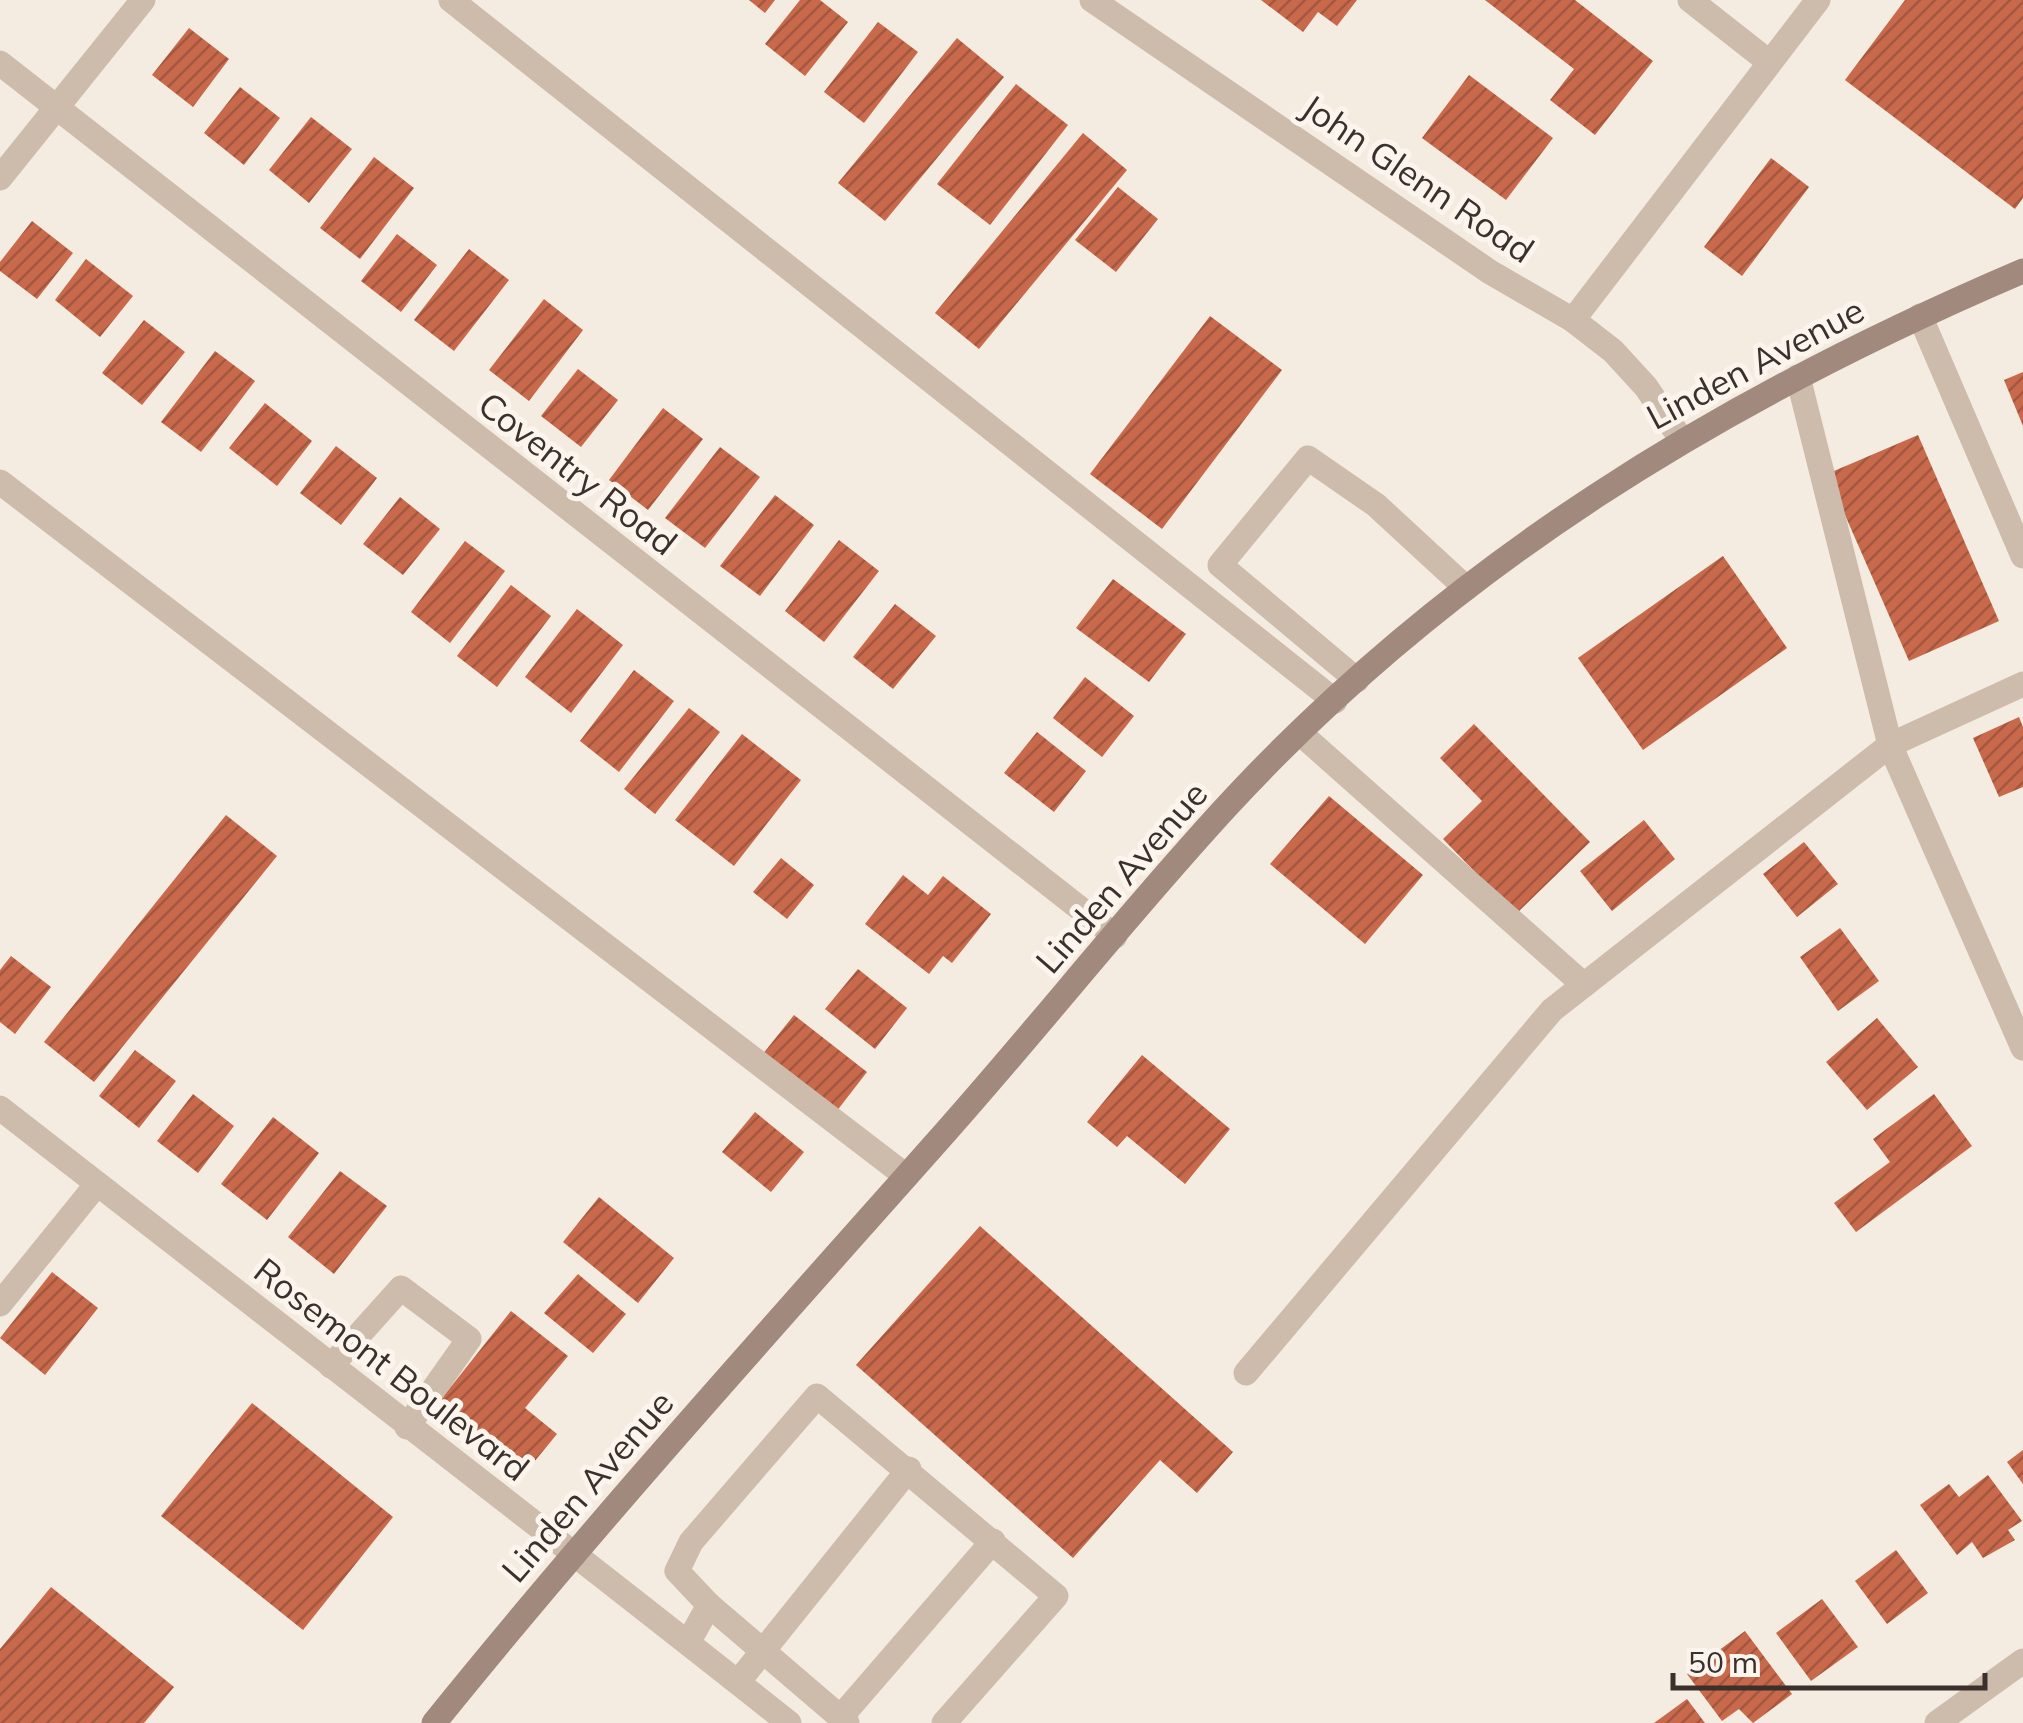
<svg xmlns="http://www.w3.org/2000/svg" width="2023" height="1723" font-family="Mulish,sans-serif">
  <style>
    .building { fill: url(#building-hatch) }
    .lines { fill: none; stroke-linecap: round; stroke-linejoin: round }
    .lane { stroke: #cdbbac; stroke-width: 25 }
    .street { stroke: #cdbbac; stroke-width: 25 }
    .secondary { stroke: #a18a7d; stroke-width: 25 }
    .labels { text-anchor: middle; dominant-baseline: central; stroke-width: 10; stroke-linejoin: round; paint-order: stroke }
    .street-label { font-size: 35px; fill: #3b302b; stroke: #fbf5ee }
  </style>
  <defs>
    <pattern id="building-hatch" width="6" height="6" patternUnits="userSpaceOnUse" patternTransform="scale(2.5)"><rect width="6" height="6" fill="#c8694b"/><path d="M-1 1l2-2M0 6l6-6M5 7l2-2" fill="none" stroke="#a4573f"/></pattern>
  </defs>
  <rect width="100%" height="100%" fill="#f4ebe1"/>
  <g class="building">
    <polygon points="749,0 775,0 765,13"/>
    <polygon points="800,0 820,0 848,22 805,76 765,44"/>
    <polygon points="1261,0 1357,0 1337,26 1318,12 1303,32"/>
    <polygon points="1485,0 1575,0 1653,61 1595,135 1550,100 1574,69"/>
    <polygon points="1905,0 2023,0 2023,198 2015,209 1845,80"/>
    <polygon points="878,22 918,52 864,123 824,92"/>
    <polygon points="189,28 229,59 193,107 152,75"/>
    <polygon points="957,38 1004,77 885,221 838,183"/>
    <polygon points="1469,75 1553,138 1506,200 1422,138"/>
    <polygon points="1016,84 1068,125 990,225 937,184"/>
    <polygon points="240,87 280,118 244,165 204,133"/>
    <polygon points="311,117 352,149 309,203 269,170"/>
    <polygon points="1083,133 1127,170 979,349 935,313"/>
    <polygon points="374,157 414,188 360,259 320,228"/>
    <polygon points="1771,158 1809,187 1742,276 1704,247"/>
    <polygon points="1118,187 1158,219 1116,272 1075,240"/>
    <polygon points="32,221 73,253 37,299 0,271 0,262"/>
    <polygon points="397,234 437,265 401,312 361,281"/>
    <polygon points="469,249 509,280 454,351 414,320"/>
    <polygon points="86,259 133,296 100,337 55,300"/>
    <polygon points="544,299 583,330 529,401 489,370"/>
    <polygon points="1210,316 1282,370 1162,529 1090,474"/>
    <polygon points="144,320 185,352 142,405 102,373"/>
    <polygon points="215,351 255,381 201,452 161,422"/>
    <polygon points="578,369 618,400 581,447 541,416"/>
    <polygon points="2023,372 2023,426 2004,380"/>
    <polygon points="265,403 312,441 277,486 229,448"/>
    <polygon points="663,408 703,439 648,510 609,480"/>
    <polygon points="1918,435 1999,621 1909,661 1827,474"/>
    <polygon points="336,446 377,478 341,525 300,493"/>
    <polygon points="720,447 760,477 705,548 665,518"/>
    <polygon points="775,495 814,525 760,596 720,566"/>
    <polygon points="400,497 440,529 403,575 363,544"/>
    <polygon points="839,540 879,571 824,642 785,611"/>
    <polygon points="465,541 505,571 450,643 411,612"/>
    <polygon points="1723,556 1787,648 1643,750 1578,658"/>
    <polygon points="1113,579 1186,634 1149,682 1076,628"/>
    <polygon points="511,585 551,616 497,687 457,656"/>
    <polygon points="895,604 936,636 893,689 853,657"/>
    <polygon points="577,609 623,645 571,713 525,677"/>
    <polygon points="634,670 674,701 619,772 580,741"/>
    <polygon points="1085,677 1134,716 1102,757 1053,718"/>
    <polygon points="689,708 720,732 655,814 624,789"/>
    <polygon points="2019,717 2023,727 2023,787 1999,797 1973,738"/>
    <polygon points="1474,724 1590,842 1516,914 1443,839 1482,801 1440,758"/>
    <polygon points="1037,732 1086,771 1054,812 1004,773"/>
    <polygon points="742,734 801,780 734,866 675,820"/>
    <polygon points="1329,796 1423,875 1365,944 1270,864"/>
    <polygon points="226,815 277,856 94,1082 44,1042"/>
    <polygon points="1644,820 1675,859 1612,911 1580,871"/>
    <polygon points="1804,842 1838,884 1797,917 1763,874"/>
    <polygon points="781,858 814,885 787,919 753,892"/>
    <polygon points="903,875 928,895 943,876 991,914 952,963 943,956 929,974 865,924"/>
    <polygon points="1840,928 1879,981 1838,1011 1800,957"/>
    <polygon points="11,956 51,987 15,1034 0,1022 0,970"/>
    <polygon points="858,969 907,1008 875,1049 825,1009"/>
    <polygon points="794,1015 867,1072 836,1112 762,1055"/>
    <polygon points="1877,1018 1918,1067 1867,1110 1826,1062"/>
    <polygon points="135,1050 176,1081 139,1128 99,1096"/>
    <polygon points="1142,1055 1230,1129 1185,1184 1127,1136 1117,1147 1087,1122"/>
    <polygon points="193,1094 234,1126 198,1173 157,1141"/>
    <polygon points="1934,1094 1972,1146 1856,1232 1834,1203 1890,1162 1873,1139"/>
    <polygon points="755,1112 804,1152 771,1192 722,1152"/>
    <polygon points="273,1117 319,1153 267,1220 221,1184"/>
    <polygon points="340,1171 387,1206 334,1274 288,1237"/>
    <polygon points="599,1197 674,1258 638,1303 563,1242"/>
    <polygon points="980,1226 1233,1452 1197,1493 1160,1460 1073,1558 856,1365"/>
    <polygon points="52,1272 98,1308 45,1375 0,1338"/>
    <polygon points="578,1274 626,1314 593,1353 544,1313"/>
    <polygon points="511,1311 568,1356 525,1408 557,1434 525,1473 438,1403"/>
    <polygon points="252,1403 393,1517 303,1630 161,1516"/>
    <polygon points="2023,1450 2023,1484 2007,1462"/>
    <polygon points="1988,1475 2022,1521 2008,1530 2015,1540 1983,1558 1972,1542 1957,1555 1920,1505 1949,1484 1959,1497"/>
    <polygon points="1896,1550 1928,1593 1887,1624 1855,1581"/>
    <polygon points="51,1587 174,1687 144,1723 0,1723 0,1649"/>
    <polygon points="1822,1599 1858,1647 1811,1681 1776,1633"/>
    <polygon points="1745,1631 1792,1694 1753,1723 1739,1709 1722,1721 1687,1674"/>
    <polygon points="1687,1699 1705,1723 1654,1723"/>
  </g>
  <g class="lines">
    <g class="lane">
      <polyline points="451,0 1335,701"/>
      <polyline points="1920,316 2023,556"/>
      <polyline points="0,482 906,1176"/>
      <polyline points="1357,680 1220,565 1308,458 1376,505 1466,588"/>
      <polyline points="1301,734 1584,985"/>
      <polyline points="0,1304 97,1184"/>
      <polyline points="331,1366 401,1288 469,1339 407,1427"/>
      <polyline points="1246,1373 1552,1010 1890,745 2023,684"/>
      <polyline points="709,1605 847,1723"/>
      <polyline points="689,1641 709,1605 677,1571 691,1542 817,1396 1056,1596 944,1723"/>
      <polyline points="738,1682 909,1469"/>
      <polyline points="840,1718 993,1541"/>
    </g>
    <g class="street">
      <polyline points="1092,0 1490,272 1573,320 1613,351 1646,387 1681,439"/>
      <polyline points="1690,0 1769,62"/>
      <polyline points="0,63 1115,936"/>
      <polyline points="0,178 143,0"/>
      <polyline points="1573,320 1818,0"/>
      <polyline points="1798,377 1890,745 2023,1048"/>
      <path d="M0,1108c263,205 528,408 789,615"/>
      <polyline points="1937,1723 2023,1661"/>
    </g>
    <path class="secondary" d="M434,1723c163,-202 337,-394 509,-588 97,-109 187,-224 286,-331 223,-241 494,-405 794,-533"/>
  </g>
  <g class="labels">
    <g class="street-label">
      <text transform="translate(1418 178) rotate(34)">John Glenn Road</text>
      <text transform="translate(1755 363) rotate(-28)">Linden Avenue</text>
      <text transform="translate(578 473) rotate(38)">Coventry Road</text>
      <text transform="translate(1121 877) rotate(-49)">Linden Avenue</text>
      <text transform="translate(392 1369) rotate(38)">Rosemont Boulevard</text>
      <text transform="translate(587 1486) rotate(-49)">Linden Avenue</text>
    </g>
  </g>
  <path d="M1673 1673v15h312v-15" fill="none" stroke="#3b302b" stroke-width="5"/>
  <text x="1688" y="1673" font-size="30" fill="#3b302b" stroke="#fbf5ee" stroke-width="8" paint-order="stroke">50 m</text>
</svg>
